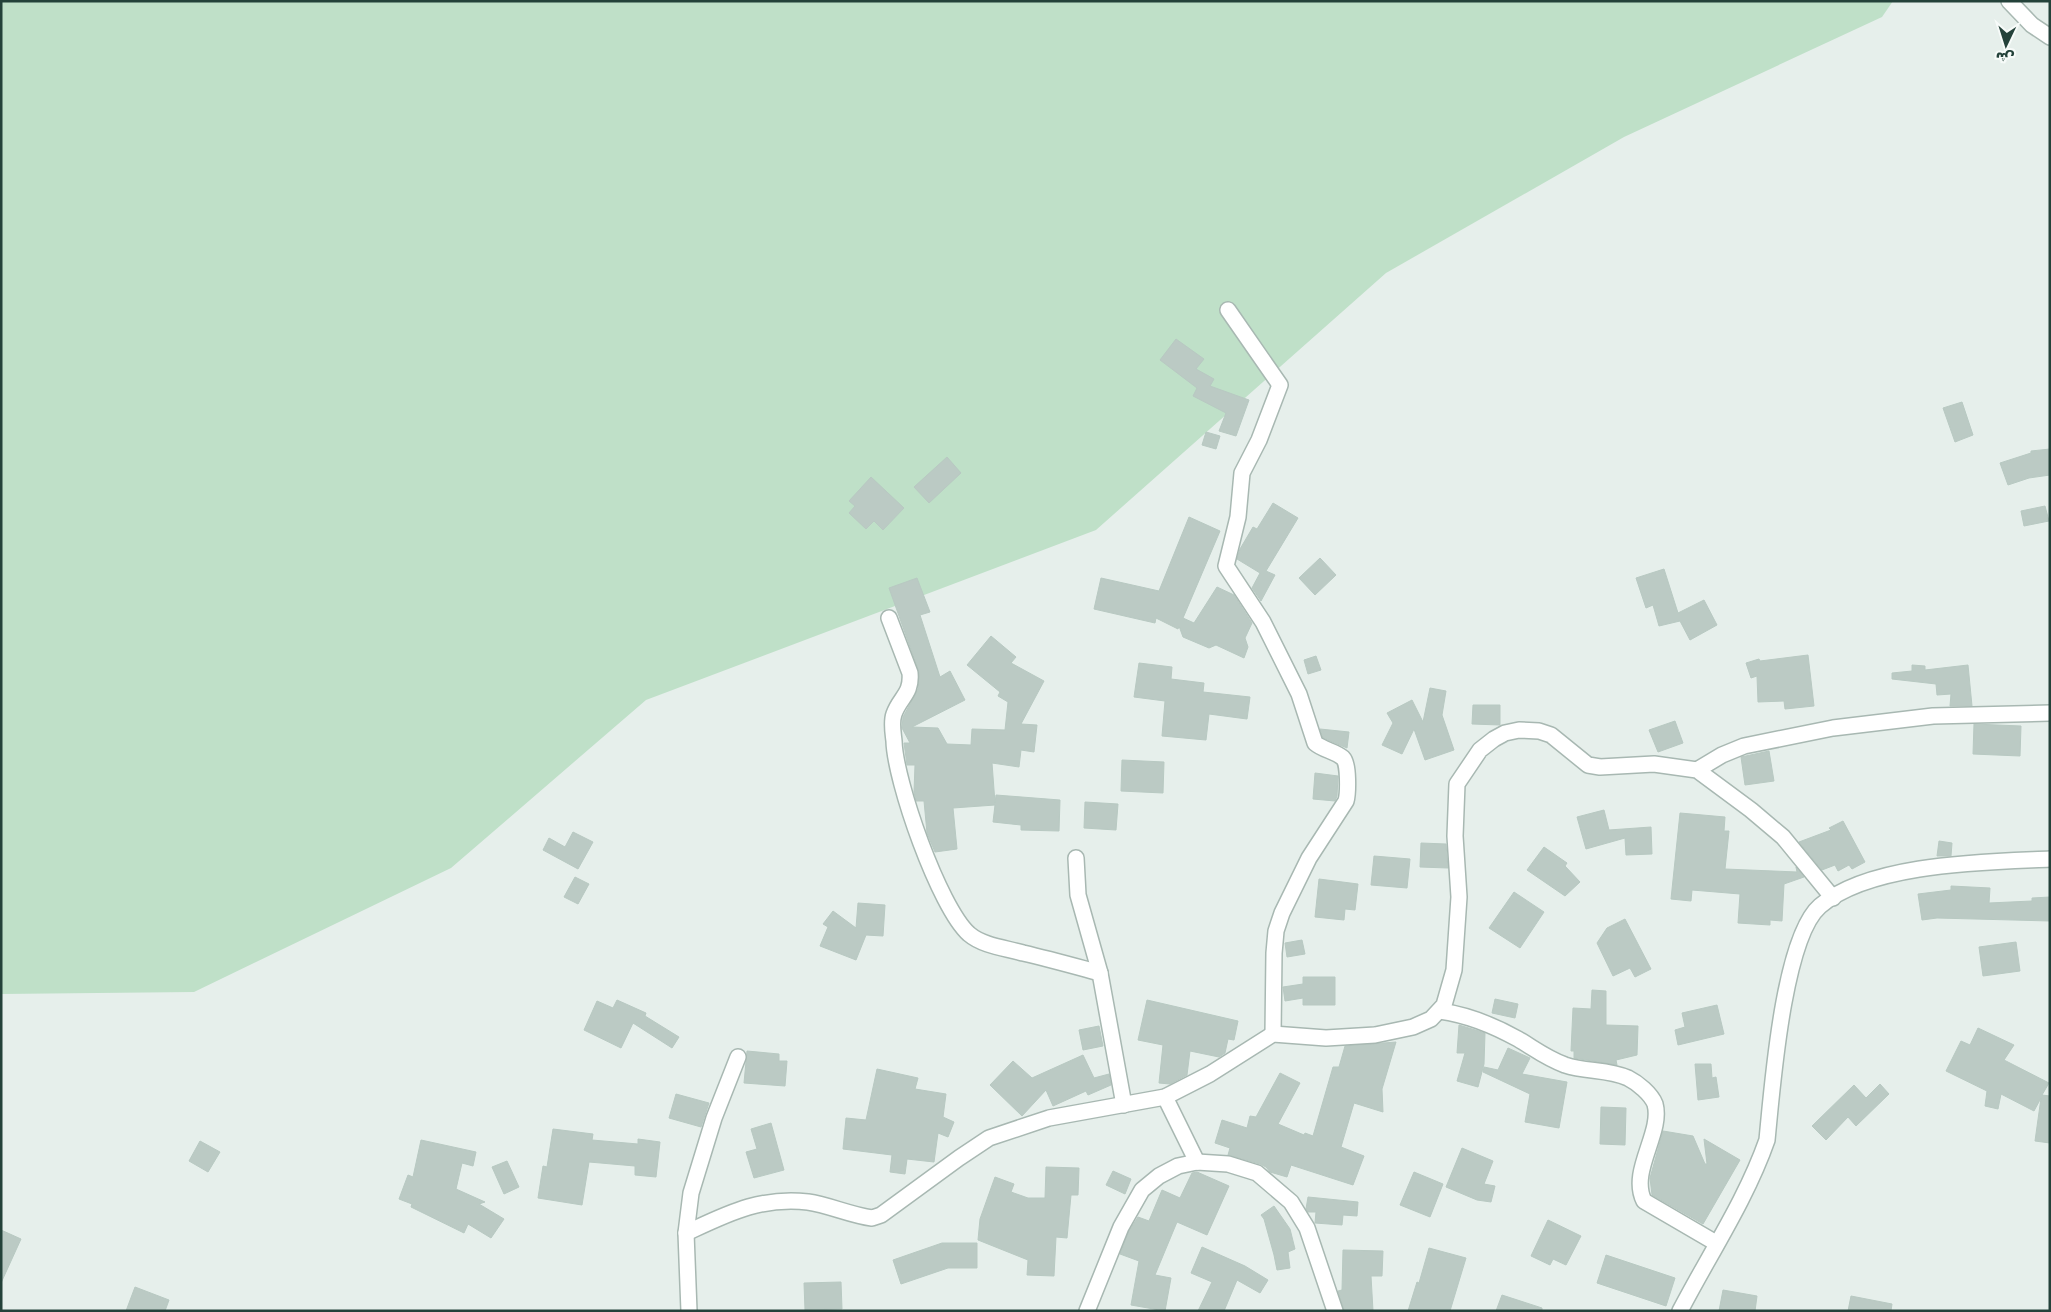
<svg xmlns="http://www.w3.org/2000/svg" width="2051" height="1312" font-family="'DejaVu Sans',Vazirmatn,sans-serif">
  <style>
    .green { fill: #bfe0c8 }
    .building { fill: #bbcac4; stroke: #b8c9c2 }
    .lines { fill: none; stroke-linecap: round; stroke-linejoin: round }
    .minor-casing { stroke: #a8b8b2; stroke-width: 18 }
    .minor { stroke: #fff; stroke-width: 15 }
  </style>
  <rect width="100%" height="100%" fill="#e6efeb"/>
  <polygon class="green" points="1,1 1893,1 1882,17 1624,137 1386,273 1096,530 646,700 451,868 194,992 1,994"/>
  <g class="building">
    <polygon points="1176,339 1204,359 1196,369 1214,379 1210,386 1249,400 1236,436 1219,431 1226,413 1193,396 1197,388 1160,360"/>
    <polygon points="1962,402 1973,435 1955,442 1943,408"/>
    <polygon points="1206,432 1220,436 1216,449 1202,445"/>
    <polygon points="2050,449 2050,475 2029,478 2008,485 2000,463 2031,453 2031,451"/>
    <polygon points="947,457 961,473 929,503 914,487"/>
    <polygon points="871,477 904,508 883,530 874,521 866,529 849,513 855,506 849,501"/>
    <polygon points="1273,503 1298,518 1266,571 1275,575 1261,601 1252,588 1260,573 1237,559 1240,549 1253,527 1257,529"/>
    <polygon points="2045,506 2049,521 2024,526 2021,511"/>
    <polygon points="1189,517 1220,531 1183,618 1194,623 1217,587 1234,595 1252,623 1245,638 1248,647 1244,658 1216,645 1209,648 1183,637 1179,626 1178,629 1156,618 1155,623 1094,609 1101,578 1159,591"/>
    <polygon points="1320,558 1336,575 1315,595 1299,578"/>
    <polygon points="1664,569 1678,613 1704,600 1717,625 1690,640 1680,621 1659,626 1653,605 1646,608 1636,578"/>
    <polygon points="917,578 930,612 920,615 940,677 950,671 965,700 912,727 938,728 947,744 971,745 972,729 1005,730 1008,702 998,696 1000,692 967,665 991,636 1016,657 1011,663 1044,681 1021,724 1037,725 1034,752 1021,750 1019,767 992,763 995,803 996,795 1060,800 1059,831 1021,830 1021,825 993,822 995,805 953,808 957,849 935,852 927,833 924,801 916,801 914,792 915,765 907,765 904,743 910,743 902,728 903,717 918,689 919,672 889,588"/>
    <polygon points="1808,655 1814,706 1785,709 1784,701 1758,702 1757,676 1751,678 1746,663 1759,659 1760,661"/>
    <polygon points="1316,656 1321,670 1308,674 1304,660"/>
    <polygon points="1139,663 1172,667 1171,679 1204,683 1203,692 1250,697 1247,719 1209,714 1206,740 1162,736 1165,701 1134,697"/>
    <polygon points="1912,665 1925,666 1925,670 1968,665 1972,706 1950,706 1951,694 1937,695 1936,684 1892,679 1892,673 1912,671"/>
    <polygon points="1430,688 1446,691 1442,715 1454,750 1425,760 1414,729 1402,754 1382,745 1393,723 1387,713 1412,700 1423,722"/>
    <polygon points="1473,705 1500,705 1500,725 1472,724"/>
    <polygon points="1675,721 1683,743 1658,752 1649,730"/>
    <polygon points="1974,724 2021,726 2020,756 1973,754"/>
    <polygon points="1320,729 1349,732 1347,748 1323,738"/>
    <polygon points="1769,751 1774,781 1745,785 1741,757"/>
    <polygon points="1122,760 1164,762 1163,793 1121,791"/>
    <polygon points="1315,773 1338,776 1337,796 1335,801 1313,799"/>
    <polygon points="1085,802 1118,804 1116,830 1084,828"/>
    <polygon points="1604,810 1609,830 1651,827 1652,854 1626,855 1625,838 1586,849 1577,817"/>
    <polygon points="1680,813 1725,817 1724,831 1729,831 1725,869 1797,872 1796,867 1804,877 1784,884 1782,921 1770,920 1770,925 1738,923 1740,894 1692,890 1691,901 1671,899"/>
    <polygon points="1843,821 1865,862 1852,869 1849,865 1838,871 1835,865 1822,870 1799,842 1831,830 1829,828"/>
    <polygon points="573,832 593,842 578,869 543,850 549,838 565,847"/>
    <polygon points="1939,841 1952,843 1951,856 1937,856"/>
    <polygon points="1421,843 1446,844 1448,868 1420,867"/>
    <polygon points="1544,847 1567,863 1565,866 1580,882 1565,896 1527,870"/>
    <polygon points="1374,856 1410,859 1407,888 1371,885"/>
    <polygon points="575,877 589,884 578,904 564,897"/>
    <polygon points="1319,879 1358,884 1355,910 1345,909 1344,920 1315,917"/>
    <polygon points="1951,886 1990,888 1989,903 2032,901 2032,898 2050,897 2050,921 1937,918 1922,920 1918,894 1951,890"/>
    <polygon points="1514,892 1544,912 1520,948 1489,928"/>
    <polygon points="858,903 885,905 883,936 866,935 856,960 820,946 828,927 823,924 833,911 856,928"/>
    <polygon points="1625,919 1651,969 1635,977 1630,968 1613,976 1597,943 1607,928"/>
    <polygon points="1302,940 1305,954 1287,957 1285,943"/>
    <polygon points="2016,942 2020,971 1983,976 1979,947"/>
    <polygon points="1303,977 1335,977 1335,1005 1303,1005 1303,998 1285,1001 1283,987 1303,984"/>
    <polygon points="1592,990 1606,991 1606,1025 1638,1026 1637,1055 1616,1060 1617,1065 1574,1058 1574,1051 1571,1051 1573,1008 1591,1009"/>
    <polygon points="1495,999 1518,1004 1515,1018 1492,1013"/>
    <polygon points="617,1000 646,1013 645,1016 679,1037 672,1048 633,1023 621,1048 584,1030 597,1001 613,1008"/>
    <polygon points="1147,1000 1238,1021 1234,1040 1228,1039 1225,1053 1219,1057 1190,1051 1187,1075 1170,1084 1159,1083 1163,1045 1138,1040"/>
    <polygon points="1717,1005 1724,1034 1678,1045 1675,1030 1685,1027 1682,1013"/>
    <polygon points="1459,1025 1485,1033 1484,1064 1478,1087 1457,1081 1465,1053 1457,1053"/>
    <polygon points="1099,1026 1103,1046 1083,1050 1079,1030"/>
    <polygon points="1978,1028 2014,1045 2004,1060 2049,1083 2042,1095 2050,1096 2050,1143 2035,1141 2041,1098 2034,1111 2001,1094 1998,1109 1985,1106 1987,1091 1946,1071 1961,1041 1970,1045"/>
    <polygon points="1396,1042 1382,1089 1383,1112 1354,1103 1341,1147 1364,1156 1353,1185 1291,1165 1287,1177 1270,1172 1266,1167 1260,1164 1228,1155 1230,1148 1215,1143 1222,1120 1247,1128 1250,1116 1256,1117 1280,1073 1300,1083 1278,1124 1304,1135 1305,1133 1313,1136 1333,1067 1339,1067 1345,1046"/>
    <polygon points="1508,1048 1530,1058 1522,1074 1567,1082 1559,1128 1525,1122 1530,1094 1483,1072 1484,1067 1498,1070"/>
    <polygon points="747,1051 779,1054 779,1061 787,1061 785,1086 744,1083"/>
    <polygon points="1083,1055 1094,1078 1109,1074 1111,1085 1088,1095 1086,1091 1053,1106 1046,1090 1022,1116 990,1085 1013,1061 1032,1078"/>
    <polygon points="1695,1064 1711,1064 1712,1078 1716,1077 1719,1097 1698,1100"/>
    <polygon points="877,1069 918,1078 915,1089 946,1094 943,1117 954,1122 948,1137 938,1133 934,1162 907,1159 905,1174 890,1172 892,1155 843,1149 846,1118 866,1120"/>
    <polygon points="1880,1084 1889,1094 1856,1126 1848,1117 1826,1140 1812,1126 1854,1085 1866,1098"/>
    <polygon points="676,1094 709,1103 701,1127 669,1118"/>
    <polygon points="1601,1107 1626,1108 1625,1145 1600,1144"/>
    <polygon points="771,1123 784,1170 754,1178 746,1152 757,1149 751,1129"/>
    <polygon points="553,1129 593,1134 592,1140 638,1144 638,1139 660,1142 656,1177 635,1175 635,1166 589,1162 582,1205 538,1198 543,1166 547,1167"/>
    <polygon points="1663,1131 1693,1136 1705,1164 1707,1164 1704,1139 1740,1160 1703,1224 1652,1195 1650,1178"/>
    <polygon points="421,1140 476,1152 473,1166 462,1163 456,1189 485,1202 479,1204 504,1219 491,1238 468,1224 464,1233 411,1207 412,1204 399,1199 408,1175 413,1177"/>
    <polygon points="200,1141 220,1152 208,1172 189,1161"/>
    <polygon points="1462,1148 1493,1161 1484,1184 1495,1186 1491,1202 1477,1200 1446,1187"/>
    <polygon points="507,1161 519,1187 504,1194 492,1167"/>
    <polygon points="1046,1167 1079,1168 1078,1195 1071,1195 1067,1238 1056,1237 1054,1276 1027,1275 1028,1260 978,1240 980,1219 995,1177 1014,1184 1011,1192 1028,1198 1045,1198"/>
    <polygon points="1113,1171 1131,1179 1125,1194 1106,1185"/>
    <polygon points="1197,1172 1229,1186 1207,1235 1177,1222 1155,1275 1171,1278 1165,1311 1131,1305 1139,1261 1120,1254 1129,1231 1138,1217 1149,1221 1162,1190 1180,1198 1192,1173"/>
    <polygon points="1414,1172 1443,1184 1430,1217 1400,1205"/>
    <polygon points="1308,1197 1358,1202 1357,1216 1343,1215 1342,1225 1315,1223 1316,1212 1308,1212 1306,1209"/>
    <polygon points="1274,1206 1290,1229 1295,1249 1288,1252 1290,1268 1277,1270 1274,1255 1264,1219 1261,1215"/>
    <polygon points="1548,1220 1581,1236 1566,1265 1553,1259 1550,1265 1531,1256"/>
    <polygon points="1,1230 21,1239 1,1283"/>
    <polygon points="942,1243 977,1243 977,1268 948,1268 901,1284 893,1260"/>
    <polygon points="1202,1247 1245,1266 1268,1280 1260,1293 1237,1280 1224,1311 1198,1311 1212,1282 1191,1273"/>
    <polygon points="1429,1248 1466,1258 1450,1311 1408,1311 1417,1282 1419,1283"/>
    <polygon points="1343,1250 1383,1251 1382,1276 1371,1276 1373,1311 1344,1310 1338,1291 1342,1290"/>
    <polygon points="1606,1255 1675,1278 1666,1306 1597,1283"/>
    <polygon points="841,1282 842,1309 805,1310 804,1283"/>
    <polygon points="135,1287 169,1300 165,1311 126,1311"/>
    <polygon points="1723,1290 1757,1296 1755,1311 1719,1311"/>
    <polygon points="1502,1295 1542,1308 1542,1311 1496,1311"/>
    <polygon points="1851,1296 1892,1304 1891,1311 1848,1311"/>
  </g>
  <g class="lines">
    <defs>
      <g id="minor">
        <polyline points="2009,1 2032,25 2050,37"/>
        <path d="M1228,310l52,75 -21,55 -17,33 -4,44 -12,49 37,56 36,72 16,49c8,7 20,8 28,15 6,6 5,36 3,43l-37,57 -27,55 -6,18 -2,22 -1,81"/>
        <path d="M889,618l21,55c2,21 -10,24 -16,41 -3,8 -1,18 0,27 1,40 45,166 75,193 14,12 37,14 54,19 26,6 51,13 77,20"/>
        <polyline points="1697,770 1722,755 1744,746 1833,728 1933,716 2050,713"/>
        <polyline points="1076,858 1078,895 1100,973 1124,1105"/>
        <path d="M1440,1011c28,4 53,14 78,28 17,10 28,19 47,26 21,7 43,4 63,13 10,5 23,16 27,26 8,29 -26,67 -11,97l72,42"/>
        <polyline points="1165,1097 1197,1162"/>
        <path d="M686,1233c43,-20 73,-36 122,-31 21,3 42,13 64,16l9,-3 78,-57 30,-20 60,-20 116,-21 45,-23 63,-40 53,4 49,-3 38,-8 18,-8 13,-14 10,-35 5,-73 -4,-61 2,-52 23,-34 14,-11 11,-6 14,-3 20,1 12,4 37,30 12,2 54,-3 43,6 54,40 32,27 50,61"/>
        <polyline points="689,1311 686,1233 691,1193 714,1118 738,1057"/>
        <polyline points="1087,1311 1121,1227 1142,1190 1159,1176 1178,1166 1197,1162 1228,1164 1257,1173 1291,1202 1307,1228 1335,1311"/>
        <path d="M1680,1311c29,-56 66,-111 87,-171 5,-50 16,-202 53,-234 50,-43 165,-44 230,-47"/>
      </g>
    </defs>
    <use href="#minor" class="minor-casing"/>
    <use href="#minor" class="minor"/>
  </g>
  <rect width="2051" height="1312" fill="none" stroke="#24423a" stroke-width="5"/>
  <g transform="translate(2006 45) rotate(184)" stroke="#f7fbf9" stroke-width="4" paint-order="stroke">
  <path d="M0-4L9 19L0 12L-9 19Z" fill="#24423a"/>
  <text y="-8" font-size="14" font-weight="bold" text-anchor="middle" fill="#24423a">ش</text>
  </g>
</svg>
